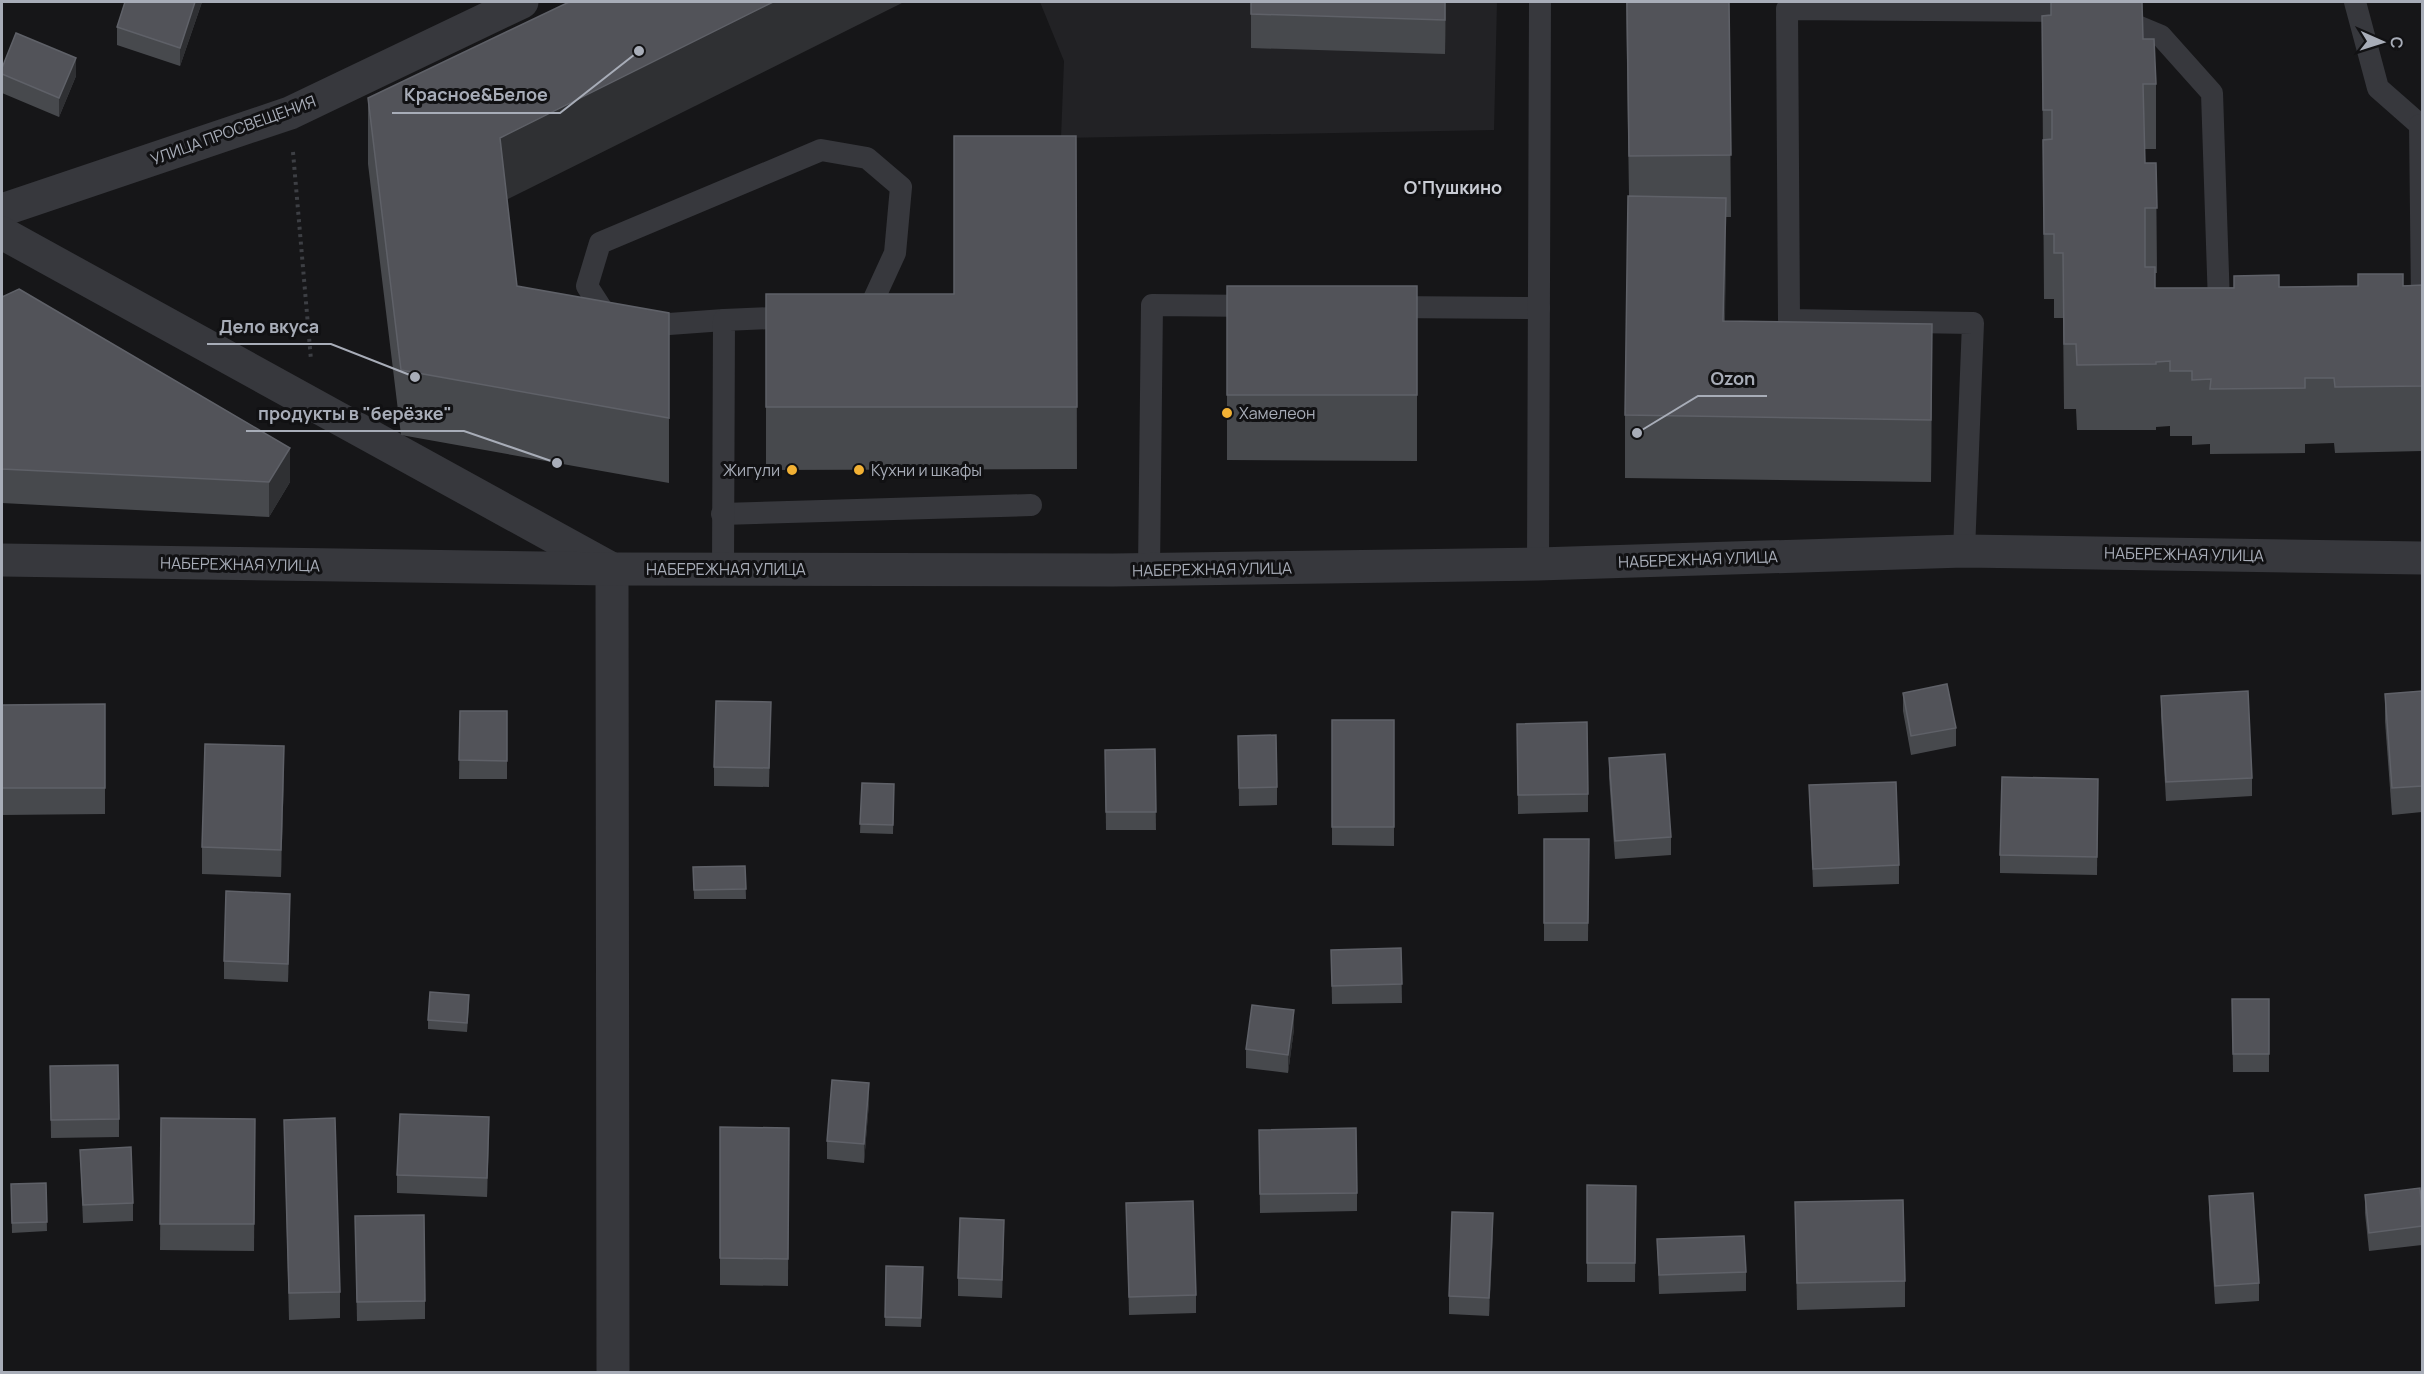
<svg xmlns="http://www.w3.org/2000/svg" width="2424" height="1374" font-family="Manrope,sans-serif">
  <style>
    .built { fill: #222225 }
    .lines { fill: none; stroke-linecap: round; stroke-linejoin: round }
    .path { stroke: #3d3f44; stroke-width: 4; stroke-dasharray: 3 4.5; stroke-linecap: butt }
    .service { stroke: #37383d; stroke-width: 22 }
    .minor { stroke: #37383d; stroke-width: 33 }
    .wall { fill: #47494d }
    .shaded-wall { fill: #2f3033 }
    .building { fill: #525359; stroke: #5f6168; stroke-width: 1.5 }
    .poi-dot { fill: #f2b134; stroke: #111113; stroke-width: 2 }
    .labels { text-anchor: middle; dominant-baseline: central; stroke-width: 6; stroke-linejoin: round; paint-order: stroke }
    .street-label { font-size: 16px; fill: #a8adb8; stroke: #111113 }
    .poi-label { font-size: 16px; fill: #a8adb8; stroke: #111113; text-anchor: start }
    .neighbourhood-label { font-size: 18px; font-weight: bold; fill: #c9ccd4; stroke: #111113 }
    .leader { fill: none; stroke: #a8adb8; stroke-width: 2 }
    .callout-dot { fill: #a8adb8; stroke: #111113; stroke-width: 2 }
    .callout-label { font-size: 18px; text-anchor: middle; font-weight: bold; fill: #a8adb8; stroke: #111113; stroke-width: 6; stroke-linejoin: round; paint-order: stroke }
  </style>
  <rect width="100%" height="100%" fill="#161618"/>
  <polygon class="built" points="1040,2 1497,2 1494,130 1061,138 1064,61"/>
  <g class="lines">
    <polyline class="path" points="293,152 311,360"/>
    <g class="service">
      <polyline points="2101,2 2101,11 2161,36 2212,93 2219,304 2234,304"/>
      <polyline points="2355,2 2378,88 2420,125"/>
      <polyline points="2405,300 2422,300 2420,125 2422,125"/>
      <polyline points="1387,307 1539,308"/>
      <polyline points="724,320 614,328 587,286 600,243 821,150 867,158 901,187 895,253 867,314 858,315"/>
      <polyline points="722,514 1031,505"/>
      <polyline points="1964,551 1973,323 1789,320 1787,9 2082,11"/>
      <polyline points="1538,564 1540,2"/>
      <polyline points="723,569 724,320 795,317"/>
      <polyline points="1149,570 1152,305 1258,306"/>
    </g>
    <g class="minor">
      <polyline points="2,210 290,113 522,2"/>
      <polyline points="2,233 612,569 613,1372"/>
      <polyline points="2,560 612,569 1113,570 1538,564 1964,551 2422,558"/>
    </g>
  </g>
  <g class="wall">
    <polygon points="125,2 202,2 180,66 117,45 117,27"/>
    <polygon points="1251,2 1446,2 1445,54 1251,48"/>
    <polygon points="1626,2 1729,2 1731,217 1726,217 1725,321 1932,387 1931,482 1625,478 1625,415 1629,196"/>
    <polygon points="2042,16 2143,39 2156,84 2156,149 2144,149 2145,163 2156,163 2157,273 2155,273 2155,288 2422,285 2422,451 2335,453 2334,443 2305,444 2305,453 2210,454 2210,444 2192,445 2192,436 2170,436 2170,426 2156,427 2156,430 2077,430 2076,409 2064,409 2063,318 2054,318 2054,299 2044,299"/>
    <polygon points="2,68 76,76 59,117 2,93"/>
    <polygon points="368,98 507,199 517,286 669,418 669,483 401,435 368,164"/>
    <polygon points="1076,136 1077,469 766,470 766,294 954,294"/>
    <polygon points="1227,286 1417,351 1417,461 1227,460"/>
    <polygon points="2,297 290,482 269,517 2,503"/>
    <polygon points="2422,691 2422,812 2392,815 2385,721 2385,694"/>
    <polygon points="1903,693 1956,728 1956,746 1911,755 1903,711"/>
    <polygon points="2161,696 2252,778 2252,796 2166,801 2161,715"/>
    <polygon points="771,702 769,787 714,786 714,767"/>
    <polygon points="105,704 105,814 2,815 2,705"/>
    <polygon points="460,711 507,711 507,779 459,779"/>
    <polygon points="1332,720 1394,720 1394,846 1332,845"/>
    <polygon points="1517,724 1588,794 1588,812 1518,814"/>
    <polygon points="1238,736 1277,787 1277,805 1239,806"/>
    <polygon points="1155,749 1156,830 1106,830 1105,750"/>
    <polygon points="1609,758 1671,837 1671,855 1615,859 1609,777"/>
    <polygon points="284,773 281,877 202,874 202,847"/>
    <polygon points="2098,779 2097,875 2000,873 2000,855"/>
    <polygon points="862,783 894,784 893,834 860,833"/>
    <polygon points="1809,785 1899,865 1899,884 1813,887"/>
    <polygon points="1544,839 1589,839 1588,941 1544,941"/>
    <polygon points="745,866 746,899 694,899 693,867"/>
    <polygon points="290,912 288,982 224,979 224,961"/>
    <polygon points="1401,948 1402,1003 1332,1004 1331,950"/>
    <polygon points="2232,999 2269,999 2269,1072 2233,1072"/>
    <polygon points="469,1005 467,1032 428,1029 428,1020"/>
    <polygon points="1294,1029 1288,1073 1246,1068 1246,1049"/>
    <polygon points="50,1066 119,1119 119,1137 51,1138"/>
    <polygon points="869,1102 864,1163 827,1159 827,1141"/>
    <polygon points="161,1118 255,1119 254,1251 160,1250"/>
    <polygon points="284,1120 340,1292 340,1318 289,1320"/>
    <polygon points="720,1127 789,1128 788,1286 720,1285"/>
    <polygon points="1259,1130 1357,1193 1357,1211 1260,1213"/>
    <polygon points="489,1136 487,1197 397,1193 397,1175"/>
    <polygon points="80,1150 133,1203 133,1221 83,1223"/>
    <polygon points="46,1183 47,1231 12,1233 11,1184"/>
    <polygon points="1587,1185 1636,1186 1635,1282 1587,1282"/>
    <polygon points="2365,1195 2422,1214 2422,1245 2369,1251 2365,1213"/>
    <polygon points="2209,1196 2259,1283 2259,1301 2215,1304 2209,1214"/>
    <polygon points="1795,1202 1905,1281 1905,1307 1797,1310"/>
    <polygon points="1126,1203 1196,1295 1196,1313 1129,1315"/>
    <polygon points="355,1216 425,1301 425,1319 357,1321"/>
    <polygon points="1493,1232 1489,1316 1449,1314 1449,1296"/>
    <polygon points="1004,1238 1002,1298 958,1296 958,1278"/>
    <polygon points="1657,1239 1746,1272 1746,1291 1659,1294"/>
    <polygon points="886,1266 923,1267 921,1327 885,1326"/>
  </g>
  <g class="shaded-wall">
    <polygon points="195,2 202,2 180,66 180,48"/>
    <polygon points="773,2 904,2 500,203 500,138"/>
    <polygon points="1445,2 1446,2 1445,54"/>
    <polygon points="76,58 76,76 59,117 59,98"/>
    <polygon points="1726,198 1726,260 1723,384 1723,321"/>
    <polygon points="1932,324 1932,387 1931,482 1931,420"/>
    <polygon points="290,448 290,482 269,517 269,482"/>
    <polygon points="284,746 284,773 281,877 281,850"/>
    <polygon points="290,894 290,912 288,982 288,964"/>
    <polygon points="1294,1010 1294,1029 1288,1073 1288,1055"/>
    <polygon points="869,1083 869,1102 864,1163 864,1144"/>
    <polygon points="489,1117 489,1136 487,1197 487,1178"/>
    <polygon points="1493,1213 1493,1232 1489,1316 1489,1298"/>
    <polygon points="1004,1220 1004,1238 1002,1298 1002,1280"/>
  </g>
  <g class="building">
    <polygon points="125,2 195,2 180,48 117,27"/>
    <polygon points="569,2 773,2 500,138 517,286 669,313 669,418 401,370 368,98"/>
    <polygon points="1251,2 1445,2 1445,20 1251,14"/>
    <polygon points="1627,2 1729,2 1731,155 1629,156"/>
    <polygon points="2051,2 2142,2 2143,39 2154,39 2156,84 2143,84 2145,163 2156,163 2157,208 2145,208 2145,267 2155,267 2155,288 2234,288 2234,276 2279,275 2279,287 2358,286 2358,274 2403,274 2403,286 2422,285 2422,386 2335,387 2334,378 2305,378 2305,388 2210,389 2211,379 2192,380 2192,371 2170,371 2170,361 2156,362 2156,364 2077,365 2076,344 2064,344 2063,253 2054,253 2054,234 2044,234 2043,140 2052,139 2052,110 2043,110 2042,16 2051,15"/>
    <polygon points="16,33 76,58 59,98 2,74 2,68"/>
    <polygon points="954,136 1076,136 1077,407 766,407 766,294 954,294"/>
    <polygon points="1628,196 1726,198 1723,321 1932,324 1931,420 1625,415"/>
    <rect x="1227" y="286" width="190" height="109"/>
    <polygon points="19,289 290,448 269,482 2,469 2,297"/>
    <polygon points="1947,684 1956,728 1911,736 1903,693"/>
    <polygon points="2248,691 2252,778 2166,782 2161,696"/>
    <polygon points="2422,691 2422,786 2392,788 2385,694"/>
    <polygon points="716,701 771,702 769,768 714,767"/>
    <polygon points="105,704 105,788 2,788 2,705"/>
    <polygon points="460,711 507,711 507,761 459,760"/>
    <rect x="1332" y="720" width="62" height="107"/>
    <polygon points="1587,722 1588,794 1518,795 1517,724"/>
    <polygon points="1276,735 1277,787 1239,788 1238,736"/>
    <polygon points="205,744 284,746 281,850 202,847"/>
    <polygon points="1155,749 1156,812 1106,812 1105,750"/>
    <polygon points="1665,754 1671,837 1615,841 1609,758"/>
    <polygon points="2002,777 2098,779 2097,857 2000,855"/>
    <polygon points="1896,782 1899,865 1813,869 1809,785"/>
    <polygon points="862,783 894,784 893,825 860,824"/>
    <polygon points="1544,839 1589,839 1588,923 1544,923"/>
    <polygon points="745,866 746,889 694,890 693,867"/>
    <polygon points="226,891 290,894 288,964 224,961"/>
    <polygon points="1401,948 1402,984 1332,986 1331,950"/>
    <polygon points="430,992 469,995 467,1023 428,1020"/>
    <polygon points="2232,999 2269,999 2269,1054 2233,1054"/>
    <polygon points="1252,1005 1294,1010 1288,1055 1246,1049"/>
    <polygon points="118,1065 119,1119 51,1120 50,1066"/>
    <polygon points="832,1080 869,1083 864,1144 827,1141"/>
    <polygon points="400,1114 489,1117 487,1178 397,1175"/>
    <polygon points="161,1118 255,1119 254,1224 160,1224"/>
    <polygon points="335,1118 340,1292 289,1293 284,1120"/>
    <polygon points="720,1127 789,1128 788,1259 720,1258"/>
    <polygon points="1356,1128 1357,1193 1260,1194 1259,1130"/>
    <polygon points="131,1147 133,1203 83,1205 80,1150"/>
    <polygon points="46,1183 47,1222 12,1223 11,1184"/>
    <polygon points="1587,1185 1636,1186 1635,1263 1587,1263"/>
    <polygon points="2420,1188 2422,1214 2422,1226 2369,1233 2365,1195"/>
    <polygon points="2253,1193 2259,1283 2215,1286 2209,1196"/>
    <polygon points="1903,1200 1905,1281 1797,1283 1795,1202"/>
    <polygon points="1193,1201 1196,1295 1129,1297 1126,1203"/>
    <polygon points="1452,1212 1493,1213 1489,1298 1449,1296"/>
    <polygon points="424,1215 425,1301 357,1302 355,1216"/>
    <polygon points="960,1218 1004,1220 1002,1280 958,1278"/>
    <polygon points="1744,1236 1746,1272 1659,1275 1657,1239"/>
    <polygon points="886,1266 923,1267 921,1318 885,1317"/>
  </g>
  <g class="poi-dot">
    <circle cx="1227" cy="413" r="6"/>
    <circle cx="792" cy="470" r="6"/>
    <circle cx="859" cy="470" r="6"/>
  </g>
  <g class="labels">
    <g class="street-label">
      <text transform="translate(233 130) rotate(-20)">УЛИЦА ПРОСВЕЩЕНИЯ</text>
      <text transform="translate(2184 554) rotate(1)">НАБЕРЕЖНАЯ УЛИЦА</text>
      <text transform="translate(1698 559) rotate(-2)">НАБЕРЕЖНАЯ УЛИЦА</text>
      <text transform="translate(240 564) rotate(1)">НАБЕРЕЖНАЯ УЛИЦА</text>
      <text x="726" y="569">НАБЕРЕЖНАЯ УЛИЦА</text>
      <text transform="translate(1212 569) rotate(-1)">НАБЕРЕЖНАЯ УЛИЦА</text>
    </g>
    <g class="poi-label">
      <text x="1239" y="413">Хамелеон</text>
      <text x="780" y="470" text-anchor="end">Жигули</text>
      <text x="871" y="470">Кухни и шкафы</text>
    </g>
    <g class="neighbourhood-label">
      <text x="1453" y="187">О'Пушкино</text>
    </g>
  </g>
  <path class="leader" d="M639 51L560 113H392M415 377L331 344H207M1637 433L1698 396H1767M557 463L464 431H246"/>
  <g class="callout-dot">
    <circle cx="639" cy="51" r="6"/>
    <circle cx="415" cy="377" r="6"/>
    <circle cx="1637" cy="433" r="6"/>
    <circle cx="557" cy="463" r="6"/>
  </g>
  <g class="callout-label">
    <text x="476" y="101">Красное&amp;Белое</text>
    <text x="269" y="333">Дело вкуса</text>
    <text x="1733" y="385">Ozon</text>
    <text x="355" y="420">продукты в "берёзке"</text>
  </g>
  <rect width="2424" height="1374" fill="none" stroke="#a8adb8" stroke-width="6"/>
  <g transform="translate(2382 42) rotate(93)" stroke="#111113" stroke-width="4.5" paint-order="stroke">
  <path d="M0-4.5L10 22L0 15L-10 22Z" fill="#a8adb8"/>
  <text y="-9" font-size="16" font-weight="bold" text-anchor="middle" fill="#a8adb8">С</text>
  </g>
</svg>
